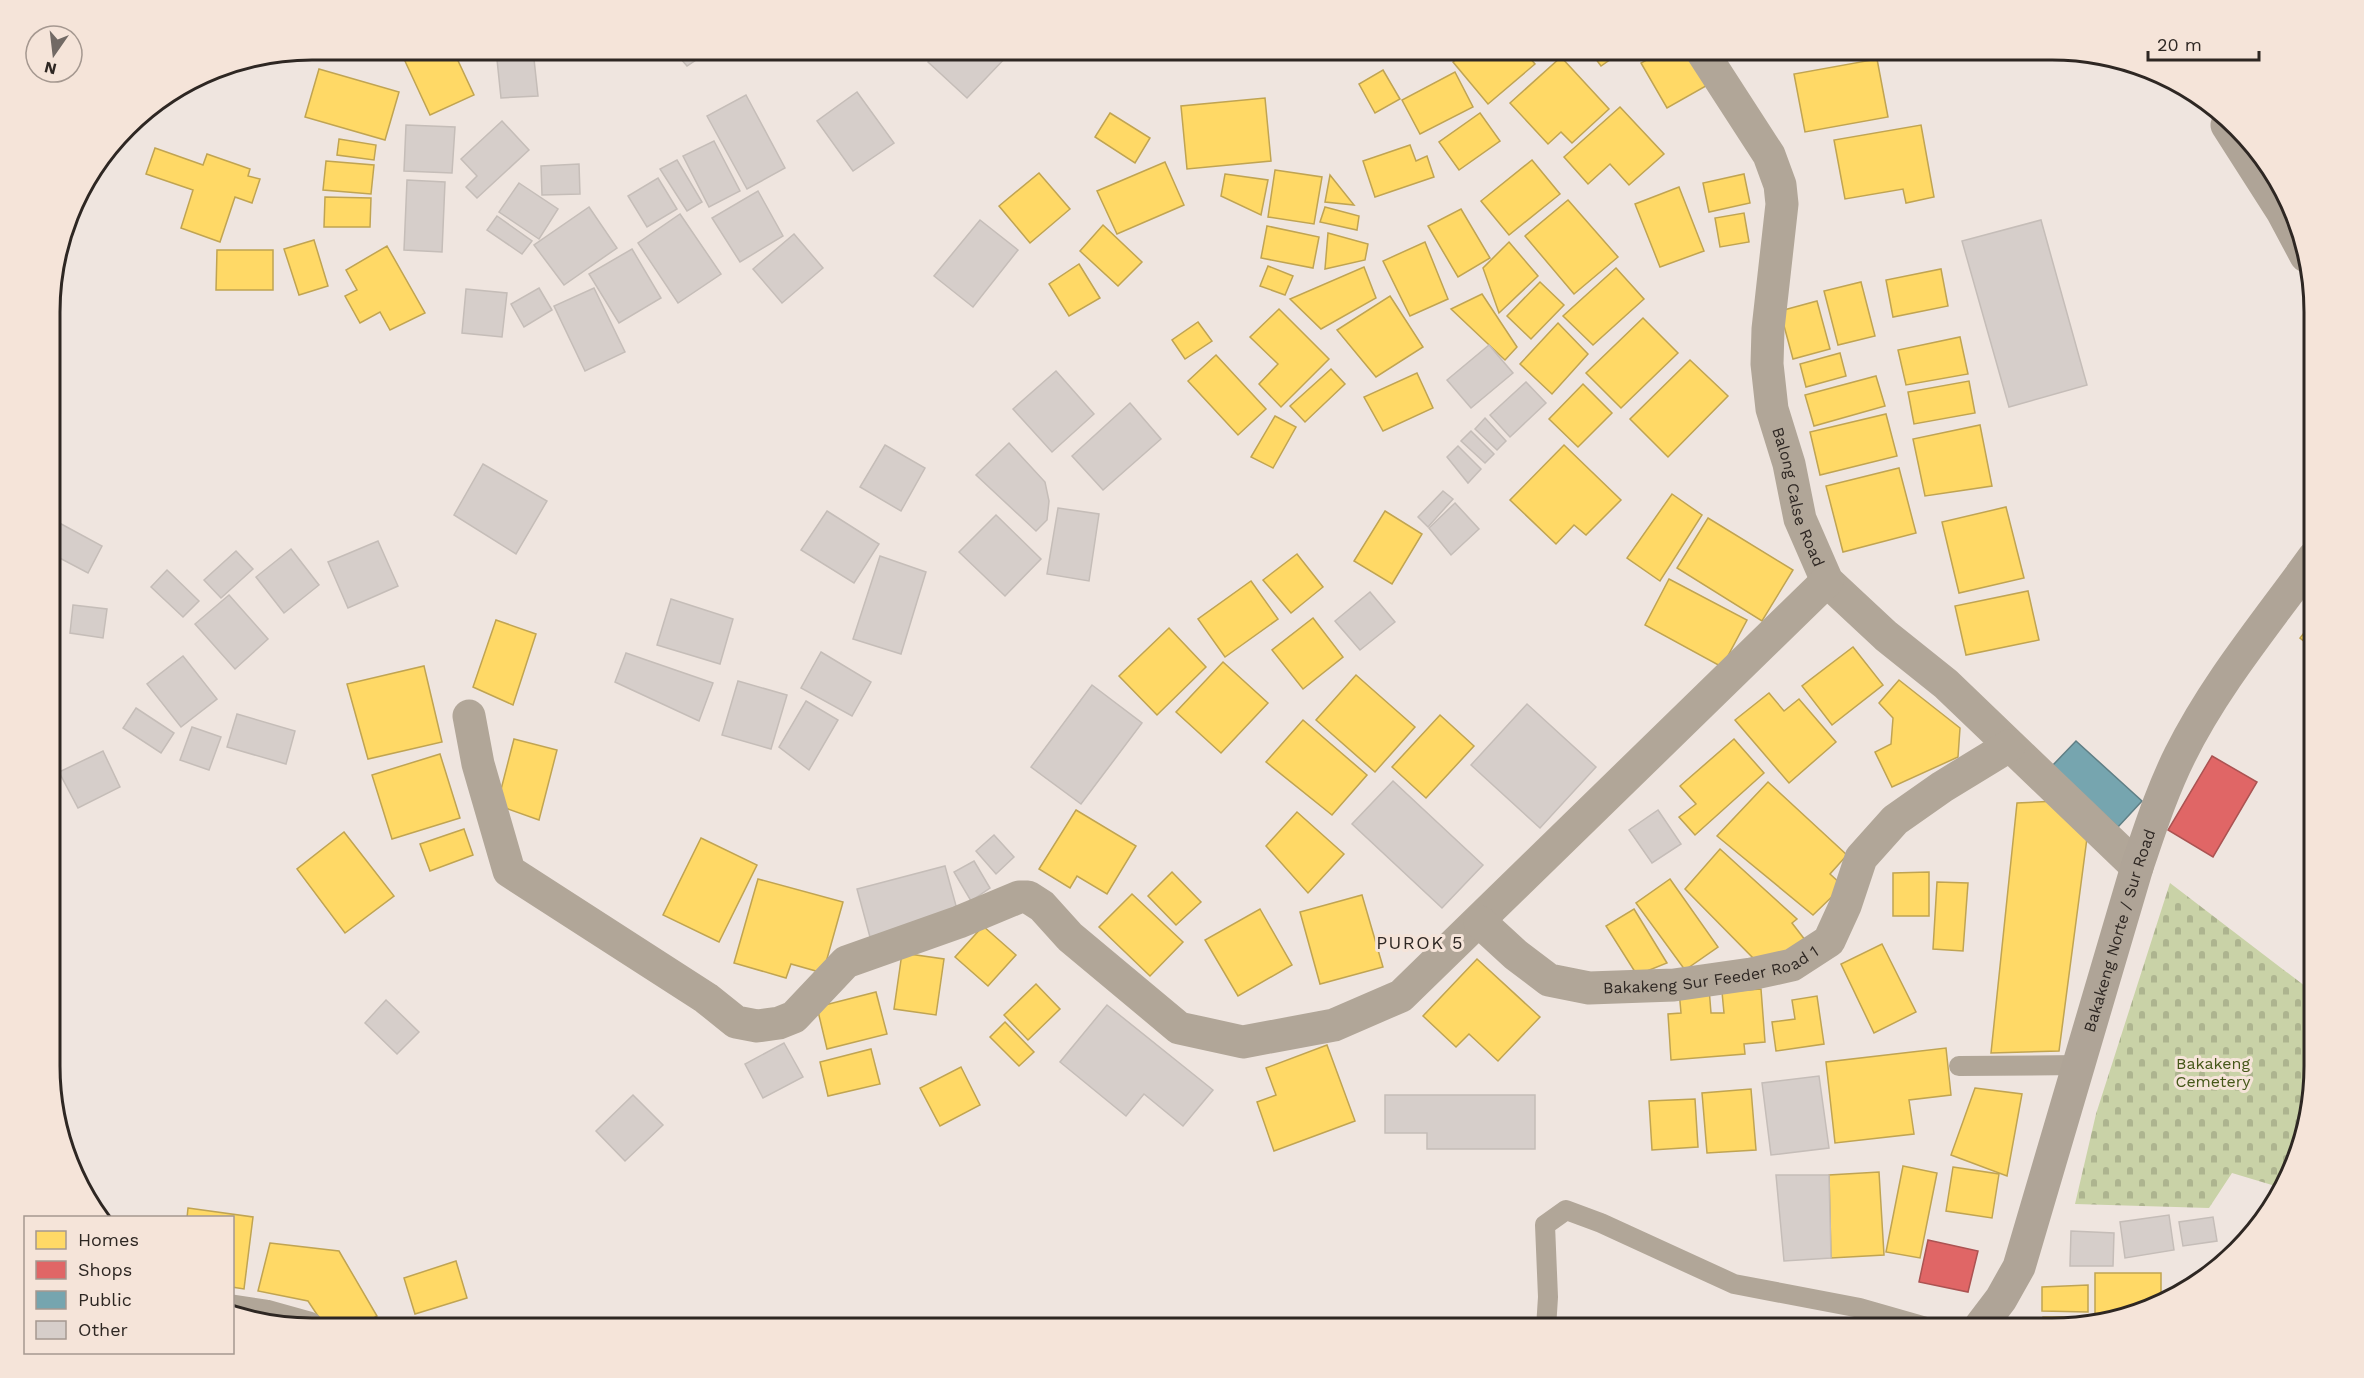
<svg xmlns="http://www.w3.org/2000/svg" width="2364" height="1378" font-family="'Work Sans',sans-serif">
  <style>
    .cemetery { fill: url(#cemetery-stones) }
    .homes { fill: #ffd966; stroke: #c0a452; stroke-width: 1.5 }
    .shops { fill: #e06666; stroke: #ab5352; stroke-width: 1.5 }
    .public { fill: #76a5af; stroke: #607f85; stroke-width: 1.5 }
    .building { fill: #d6ceca; stroke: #c5bdb8; stroke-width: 1.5 }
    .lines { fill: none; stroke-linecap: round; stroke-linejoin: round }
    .service { stroke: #b1a698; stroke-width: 20 }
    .minor { stroke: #b1a698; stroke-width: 33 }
    .secondary { stroke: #afa497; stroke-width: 33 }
    .labels { text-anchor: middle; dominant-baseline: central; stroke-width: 6; stroke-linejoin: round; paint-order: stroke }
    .street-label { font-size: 16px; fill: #2e2723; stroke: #f5e4d9 }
    .park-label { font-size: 16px; fill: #455719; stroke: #f5e4d9 }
    .neighbourhood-label { font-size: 18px; letter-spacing: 1.5px; fill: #2e2723; stroke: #f5e4d9 }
    .rim { fill: none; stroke: #2e2723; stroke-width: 3 }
  </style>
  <defs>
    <pattern id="cemetery-stones" width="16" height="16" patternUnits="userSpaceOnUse" patternTransform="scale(1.5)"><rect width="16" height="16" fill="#c9d2a7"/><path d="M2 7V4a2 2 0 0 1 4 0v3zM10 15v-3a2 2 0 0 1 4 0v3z" fill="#adb48f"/></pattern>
  </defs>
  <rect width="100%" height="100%" fill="#efe5df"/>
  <polygon class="cemetery" points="2170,883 2314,993 2314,1083 2282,1188 2232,1173 2209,1208 2075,1204 2096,1114"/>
  <g class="homes">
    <polygon points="426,50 453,50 474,95 430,115 404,59"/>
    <polygon points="1335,50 1356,50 1347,60"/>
    <polygon points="1468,50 1523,50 1535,64 1488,104 1453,62"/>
    <polygon points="1589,50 1624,50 1601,66"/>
    <polygon points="1665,50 1694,50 1713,82 1667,108 1641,63"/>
    <polygon points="1561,57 1609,109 1572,143 1561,132 1548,144 1510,103"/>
    <polygon points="1877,59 1888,117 1805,132 1794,74"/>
    <polygon points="319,69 399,92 385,140 305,117"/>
    <polygon points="1383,70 1400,99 1375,113 1359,84"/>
    <polygon points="1455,72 1473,107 1420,134 1402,100"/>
    <polygon points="1265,98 1271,161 1187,169 1181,106"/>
    <polygon points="1620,107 1664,154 1629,185 1610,164 1588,184 1564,157"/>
    <polygon points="1110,113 1150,138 1135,163 1095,137"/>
    <polygon points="1480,113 1500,141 1459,170 1439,142"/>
    <polygon points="1921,125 1934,197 1906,203 1903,189 1845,199 1834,140"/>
    <polygon points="339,139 376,145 374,160 337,155"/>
    <polygon points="1410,145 1416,161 1427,156 1434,177 1375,197 1363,161"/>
    <polygon points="155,148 203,165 207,154 250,169 248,176 260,179 252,203 235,197 220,242 181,228 193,190 146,174"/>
    <polygon points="1532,160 1560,194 1509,235 1481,201"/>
    <polygon points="326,161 374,165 371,194 323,190"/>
    <polygon points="1165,162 1184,205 1117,234 1097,191"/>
    <polygon points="1275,170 1322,177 1314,224 1268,217"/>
    <polygon points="1039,173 1070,209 1030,243 999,206"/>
    <polygon points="1225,174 1268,180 1261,215 1221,196"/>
    <polygon points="1744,174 1750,203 1709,212 1703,183"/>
    <polygon points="1330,175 1354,205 1325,202"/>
    <polygon points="1679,187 1704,251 1660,267 1635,204"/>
    <polygon points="325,197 371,198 370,227 324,227"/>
    <polygon points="1568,200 1618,257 1574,294 1525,236"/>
    <polygon points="1325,207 1359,216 1357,230 1320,222"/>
    <polygon points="1461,209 1490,258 1458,277 1428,226"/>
    <polygon points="1744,213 1749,242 1720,247 1715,218"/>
    <polygon points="1103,225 1142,262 1118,286 1080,251"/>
    <polygon points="1267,226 1319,237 1313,268 1261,258"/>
    <polygon points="1328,233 1368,244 1365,260 1325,269"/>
    <polygon points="314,240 328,286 299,295 284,249"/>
    <polygon points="1425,242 1448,299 1410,316 1383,261"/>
    <polygon points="1509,242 1538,276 1499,313 1483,268"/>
    <polygon points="387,246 425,313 390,330 380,312 360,323 345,296 357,290 346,270"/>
    <polygon points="217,250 273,250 273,290 216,290"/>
    <polygon points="1079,264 1100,298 1069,316 1049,284"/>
    <polygon points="1268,266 1293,276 1285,295 1260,286"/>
    <polygon points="1364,267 1376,298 1321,329 1290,299"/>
    <polygon points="1616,268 1644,299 1593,345 1563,316"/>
    <polygon points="1941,269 1948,306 1893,317 1886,280"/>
    <polygon points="1540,282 1564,305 1531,339 1507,316"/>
    <polygon points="1861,282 1875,336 1838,345 1824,291"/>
    <polygon points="1482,294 1517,347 1505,360 1451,309"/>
    <polygon points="1390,296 1423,347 1376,377 1337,330"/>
    <polygon points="1817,301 1830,349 1793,359 1780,311"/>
    <polygon points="1279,309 1329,359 1281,407 1259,384 1278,364 1250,337"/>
    <polygon points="1643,318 1678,353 1621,408 1586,373"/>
    <polygon points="1198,322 1212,341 1185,359 1172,340"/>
    <polygon points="1558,323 1588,354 1552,394 1520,364"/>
    <polygon points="1960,337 1968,374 1906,385 1898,350"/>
    <polygon points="1840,353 1846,376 1806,387 1800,364"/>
    <polygon points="1216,355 1266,409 1238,435 1188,381"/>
    <polygon points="1690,360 1728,396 1668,457 1630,419"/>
    <polygon points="1331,369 1345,384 1305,422 1290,406"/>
    <polygon points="1417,373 1433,408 1383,431 1364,397"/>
    <polygon points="1876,376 1885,406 1814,426 1805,395"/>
    <polygon points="1969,381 1975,413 1914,424 1908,392"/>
    <polygon points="1583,384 1612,413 1578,447 1549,419"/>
    <polygon points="1886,414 1897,456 1820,475 1810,432"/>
    <polygon points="1275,416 1296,427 1273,468 1251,457"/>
    <polygon points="1980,425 1992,486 1925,496 1913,439"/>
    <polygon points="1564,445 1621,500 1586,535 1574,525 1556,544 1510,500"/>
    <polygon points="1899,468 1916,533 1843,552 1826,486"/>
    <polygon points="1672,494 1702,515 1660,581 1627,558"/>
    <polygon points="2006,507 2024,578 1959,593 1942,522"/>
    <polygon points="1385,511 1422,534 1392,584 1354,561"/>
    <polygon points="1708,518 1793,570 1762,621 1677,568"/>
    <polygon points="1297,554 1323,587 1291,613 1263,580"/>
    <polygon points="1669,579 1747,620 1722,667 1645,625"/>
    <polygon points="1251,581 1278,619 1225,657 1198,619"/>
    <polygon points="2028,591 2039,640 1966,655 1955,606"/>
    <polygon points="1313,618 1343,657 1303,689 1272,650"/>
    <polygon points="496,620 536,634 513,705 473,687"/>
    <polygon points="2314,620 2314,649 2300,638"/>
    <polygon points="1169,628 1206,667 1157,715 1119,676"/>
    <polygon points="1853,647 1883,685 1832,725 1802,686"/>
    <polygon points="1223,662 1268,703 1221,753 1176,712"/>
    <polygon points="424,666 442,742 368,759 347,684"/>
    <polygon points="1356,675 1415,727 1375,772 1316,720"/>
    <polygon points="1899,680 1960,728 1958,757 1892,787 1875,752 1891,744 1893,718 1879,703"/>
    <polygon points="1769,693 1784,711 1799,699 1836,742 1789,783 1735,720"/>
    <polygon points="1440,715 1474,746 1426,798 1392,767"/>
    <polygon points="1303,720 1367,775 1332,815 1266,762"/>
    <polygon points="514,739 557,750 539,820 497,805"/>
    <polygon points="1734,739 1764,773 1695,835 1679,817 1696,804 1680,786"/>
    <polygon points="440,754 460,818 392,839 372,775"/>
    <polygon points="1768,782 1847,855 1830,874 1843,886 1813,915 1717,836"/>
    <polygon points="2056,801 2087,838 2059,1051 1991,1053 2017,803"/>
    <polygon points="1076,810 1136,846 1107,894 1077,876 1070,888 1039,869"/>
    <polygon points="1297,812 1344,854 1308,893 1266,846"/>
    <polygon points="464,829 473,855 430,871 420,844"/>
    <polygon points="344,832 394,896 345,933 297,869"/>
    <polygon points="701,838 757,865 719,942 663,915"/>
    <polygon points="1720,849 1797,919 1792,923 1809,945 1762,967 1685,889"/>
    <polygon points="1172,872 1201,902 1176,925 1148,896"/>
    <polygon points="1929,872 1929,916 1893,916 1893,873"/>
    <polygon points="758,879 843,902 823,973 791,964 786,978 734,963"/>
    <polygon points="1670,879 1718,947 1685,970 1636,903"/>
    <polygon points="1937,882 1968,883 1963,951 1933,949"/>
    <polygon points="1132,894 1183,942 1150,976 1099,927"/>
    <polygon points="1362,895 1383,967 1320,984 1300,912"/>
    <polygon points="1260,909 1292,965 1238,996 1205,940"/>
    <polygon points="1634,909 1667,963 1637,975 1606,926"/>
    <polygon points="983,926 1016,955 988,986 955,957"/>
    <polygon points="1882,944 1916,1012 1874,1033 1841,964"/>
    <polygon points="902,953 944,959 936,1015 894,1009"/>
    <polygon points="1477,959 1540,1017 1498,1061 1469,1034 1456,1047 1423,1016"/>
    <polygon points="1036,984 1060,1009 1028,1040 1004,1015"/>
    <polygon points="1709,988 1711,1013 1724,1013 1722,992 1761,989 1765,1042 1744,1044 1745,1054 1671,1060 1668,1014 1681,1013 1679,990"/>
    <polygon points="876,992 887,1034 827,1049 817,1007"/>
    <polygon points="1817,996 1824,1044 1776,1051 1772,1022 1795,1019 1792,1000"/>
    <polygon points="1005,1022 1034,1052 1019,1066 990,1037"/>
    <polygon points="1327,1045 1355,1121 1274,1151 1257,1102 1276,1095 1266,1068"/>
    <polygon points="1946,1048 1951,1095 1909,1100 1914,1134 1835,1143 1826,1062"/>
    <polygon points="871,1049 880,1084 828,1096 820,1062"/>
    <polygon points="961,1067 980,1105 940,1126 920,1088"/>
    <polygon points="1975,1088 2022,1094 2007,1176 1951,1155"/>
    <polygon points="1751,1089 1756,1150 1707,1153 1702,1093"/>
    <polygon points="1695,1099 1698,1147 1652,1150 1649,1101"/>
    <polygon points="1903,1166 1937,1173 1920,1258 1886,1252"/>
    <polygon points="1953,1167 1999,1174 1992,1218 1946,1211"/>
    <polygon points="1879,1172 1884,1255 1831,1258 1829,1175"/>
    <polygon points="188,1208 253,1217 244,1289 232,1287 232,1218 187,1218"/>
    <polygon points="270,1243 339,1251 377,1316 358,1328 326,1328 308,1301 258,1291"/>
    <polygon points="456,1261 467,1298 415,1314 404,1278"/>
    <polygon points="2095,1273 2161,1273 2161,1300 2095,1320"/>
    <polygon points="2088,1285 2088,1312 2042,1311 2042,1287"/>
    <polygon points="2043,1317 2086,1317 2086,1323 2069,1328 2043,1328"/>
    <polygon points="1730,1320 1731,1328 1667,1328"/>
  </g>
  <g class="shops">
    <polygon points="2212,756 2257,782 2213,857 2168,830"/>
    <polygon points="1928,1240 1978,1251 1968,1292 1919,1282"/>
  </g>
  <polygon class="public" points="2076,741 2142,801 2118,827 2052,766"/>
  <g class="building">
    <polygon points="496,50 533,50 538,96 501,98"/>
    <polygon points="673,50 711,50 687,66"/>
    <polygon points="940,50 1008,50 1011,52 967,98 928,62"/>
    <polygon points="857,92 894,143 853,171 817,121"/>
    <polygon points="746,95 785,168 747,189 707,116"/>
    <polygon points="502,121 529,150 477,198 466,187 477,176 461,159"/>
    <polygon points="406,125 455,127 452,173 404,171"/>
    <polygon points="714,141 740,191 709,207 683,156"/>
    <polygon points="677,160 702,202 687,211 660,169"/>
    <polygon points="579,164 580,194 542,195 541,166"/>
    <polygon points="658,178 677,209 647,227 628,196"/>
    <polygon points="407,180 445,182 442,252 404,250"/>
    <polygon points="519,183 558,209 539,239 499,212"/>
    <polygon points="758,191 783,236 740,262 712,218"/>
    <polygon points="589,207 617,248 564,285 534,245"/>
    <polygon points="680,214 721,274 678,303 638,243"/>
    <polygon points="497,216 532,241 522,254 487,230"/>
    <polygon points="980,220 1018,250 973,307 934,276"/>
    <polygon points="2041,220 2087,385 2009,407 1962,241"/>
    <polygon points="794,234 823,268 782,303 753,269"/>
    <polygon points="632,249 661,298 619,323 589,274"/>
    <polygon points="539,288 552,310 524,327 511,304"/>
    <polygon points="594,288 625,352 585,371 554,306"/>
    <polygon points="466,289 507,293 502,337 462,333"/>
    <polygon points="1489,345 1513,373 1471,408 1447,380"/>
    <polygon points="1056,371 1094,414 1052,452 1013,409"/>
    <polygon points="1526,382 1546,403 1510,437 1490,415"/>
    <polygon points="1130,403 1161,439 1103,490 1072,456"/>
    <polygon points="1485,418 1506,441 1497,450 1475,429"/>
    <polygon points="1471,431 1494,454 1485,463 1461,441"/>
    <polygon points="1009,443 1045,482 1049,501 1047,520 1036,531 976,475"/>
    <polygon points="885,445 925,468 901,511 860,487"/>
    <polygon points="1458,446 1481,469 1468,483 1447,457"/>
    <polygon points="483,464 547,501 516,554 454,515"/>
    <polygon points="1443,491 1453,499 1428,527 1418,517"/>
    <polygon points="1455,503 1479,529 1451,555 1429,528"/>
    <polygon points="1058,508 1099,514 1089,581 1047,574"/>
    <polygon points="827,511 879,544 854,583 801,550"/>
    <polygon points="996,515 1041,559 1005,596 959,552"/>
    <polygon points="52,519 102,546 88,573 52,554"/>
    <polygon points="378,541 398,586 348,608 328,562"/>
    <polygon points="291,549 319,585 284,613 256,577"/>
    <polygon points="236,551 253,569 221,598 204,580"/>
    <polygon points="880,556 926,572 901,654 853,639"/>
    <polygon points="167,570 199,601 183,617 151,587"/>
    <polygon points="1370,592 1395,622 1360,650 1335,621"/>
    <polygon points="229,595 268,639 235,669 195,624"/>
    <polygon points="671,599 733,619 720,664 657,645"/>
    <polygon points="73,605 107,609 103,638 70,633"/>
    <polygon points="821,652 871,682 852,716 801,688"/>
    <polygon points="626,653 713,683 699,721 615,682"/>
    <polygon points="183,656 217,699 181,727 147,684"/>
    <polygon points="738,681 787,695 771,749 722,735"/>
    <polygon points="1092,685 1142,723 1081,804 1031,767"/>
    <polygon points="806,701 838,720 809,770 779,747"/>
    <polygon points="1527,704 1596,767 1540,828 1471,765"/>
    <polygon points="136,708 174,733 161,753 123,728"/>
    <polygon points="237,714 295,731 286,764 227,747"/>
    <polygon points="192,727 221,737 209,770 180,760"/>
    <polygon points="103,751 120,787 78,808 59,772"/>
    <polygon points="1393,781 1483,865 1442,908 1352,824"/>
    <polygon points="1658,810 1681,844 1652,863 1629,830"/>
    <polygon points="994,835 1014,857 996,874 976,851"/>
    <polygon points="974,861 990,888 971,901 954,872"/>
    <polygon points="945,866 958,913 870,937 857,889"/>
    <polygon points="386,1000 419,1032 397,1054 365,1023"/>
    <polygon points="1107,1005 1213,1090 1183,1126 1144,1094 1126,1116 1060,1062"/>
    <polygon points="784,1043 803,1077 763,1098 745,1064"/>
    <polygon points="1819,1076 1829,1148 1771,1155 1762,1083"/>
    <polygon points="633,1095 663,1125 625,1161 596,1131"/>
    <polygon points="1385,1095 1535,1095 1535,1149 1427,1149 1427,1133 1385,1133"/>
    <polygon points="1776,1175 1829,1175 1831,1258 1784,1261"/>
    <polygon points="2169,1215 2174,1250 2125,1258 2120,1222"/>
    <polygon points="2213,1217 2217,1241 2183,1246 2179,1222"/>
    <polygon points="2071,1231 2114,1233 2113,1266 2070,1266"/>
  </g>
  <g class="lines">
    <g class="service">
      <polyline points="1959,1066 2080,1065"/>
      <polyline points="1546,1328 1548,1297 1545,1225 1566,1210 1601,1223 1734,1284 1860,1308 1930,1328"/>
    </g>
    <g class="minor">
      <path id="s1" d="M1701,50l68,105 11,30 2,19 -14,125 -1,35 5,45 17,55 11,55 27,62 59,55 60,48 191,183"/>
      <polyline points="469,716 478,764 509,871 706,998 736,1022 757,1026 779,1023 794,1017 846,962 959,922 1019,897 1028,897 1042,906 1070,937 1179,1028 1243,1042 1334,1025 1401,996 1827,581"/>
      <path id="s2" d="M1480,922l36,33 33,25 40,8 85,-3 77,-11 41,-9 37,-24 16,-35 16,-48 34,-38 47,-33 67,-41"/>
      <polyline points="232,1311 265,1316 308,1328"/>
    </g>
    <g class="secondary">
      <polyline points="2227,125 2282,211 2306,256"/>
      <path id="s3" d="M1979,1328l22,-29 18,-32 118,-400c13,-38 25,-76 43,-112 35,-71 88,-134 134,-198"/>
    </g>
  </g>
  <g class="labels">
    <g class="street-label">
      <text stroke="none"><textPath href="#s1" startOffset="474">Balong Calse Road</textPath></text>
      <text stroke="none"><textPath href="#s3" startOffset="424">Bakakeng Norte / Sur Road</textPath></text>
      <text stroke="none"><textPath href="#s2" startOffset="255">Bakakeng Sur Feeder Road 1</textPath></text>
    </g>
    <g class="park-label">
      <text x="2213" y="1063">Bakakeng<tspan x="2213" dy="18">Cemetery</tspan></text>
    </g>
    <g class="neighbourhood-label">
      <text x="1420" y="942">PUROK 5</text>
    </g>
  </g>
  <path d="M0 0H2364V1378H0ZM312 60H2052A252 252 0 0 1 2304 312V1066A252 252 0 0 1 2052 1318H312A252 252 0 0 1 60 1066V312A252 252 0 0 1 312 60Z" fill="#f5e4d9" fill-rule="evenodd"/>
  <path class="rim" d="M312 60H2052A252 252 0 0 1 2304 312V1066A252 252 0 0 1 2052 1318H312A252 252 0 0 1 60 1066V312A252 252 0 0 1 312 60Z"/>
  <rect x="24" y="1216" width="210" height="138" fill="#f5e4d9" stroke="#a59890" stroke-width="1.5"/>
  <rect x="36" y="1231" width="30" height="18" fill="#ffd966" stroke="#a59890" stroke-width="1.5"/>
  <text x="78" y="1246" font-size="18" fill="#2e2723">Homes</text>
  <rect x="36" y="1261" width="30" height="18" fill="#e06666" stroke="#a59890" stroke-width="1.5"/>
  <text x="78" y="1276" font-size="18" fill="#2e2723">Shops</text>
  <rect x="36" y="1291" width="30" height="18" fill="#76a5af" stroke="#a59890" stroke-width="1.5"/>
  <text x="78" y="1306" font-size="18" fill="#2e2723">Public</text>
  <rect x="36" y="1321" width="30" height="18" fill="#d6ceca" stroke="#a59890" stroke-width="1.5"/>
  <text x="78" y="1336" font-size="18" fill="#2e2723">Other</text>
  <g transform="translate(54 54) rotate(194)"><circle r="28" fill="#f5e4d9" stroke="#a59890" stroke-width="1.5"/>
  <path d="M0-4.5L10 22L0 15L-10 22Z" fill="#726a65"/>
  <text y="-9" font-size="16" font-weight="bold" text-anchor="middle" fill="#2e2723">N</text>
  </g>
  <path d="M2148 51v9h111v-9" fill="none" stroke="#2e2723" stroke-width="3"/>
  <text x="2157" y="51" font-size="18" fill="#2e2723" stroke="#f5e4d9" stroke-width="4.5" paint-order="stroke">20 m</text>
</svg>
